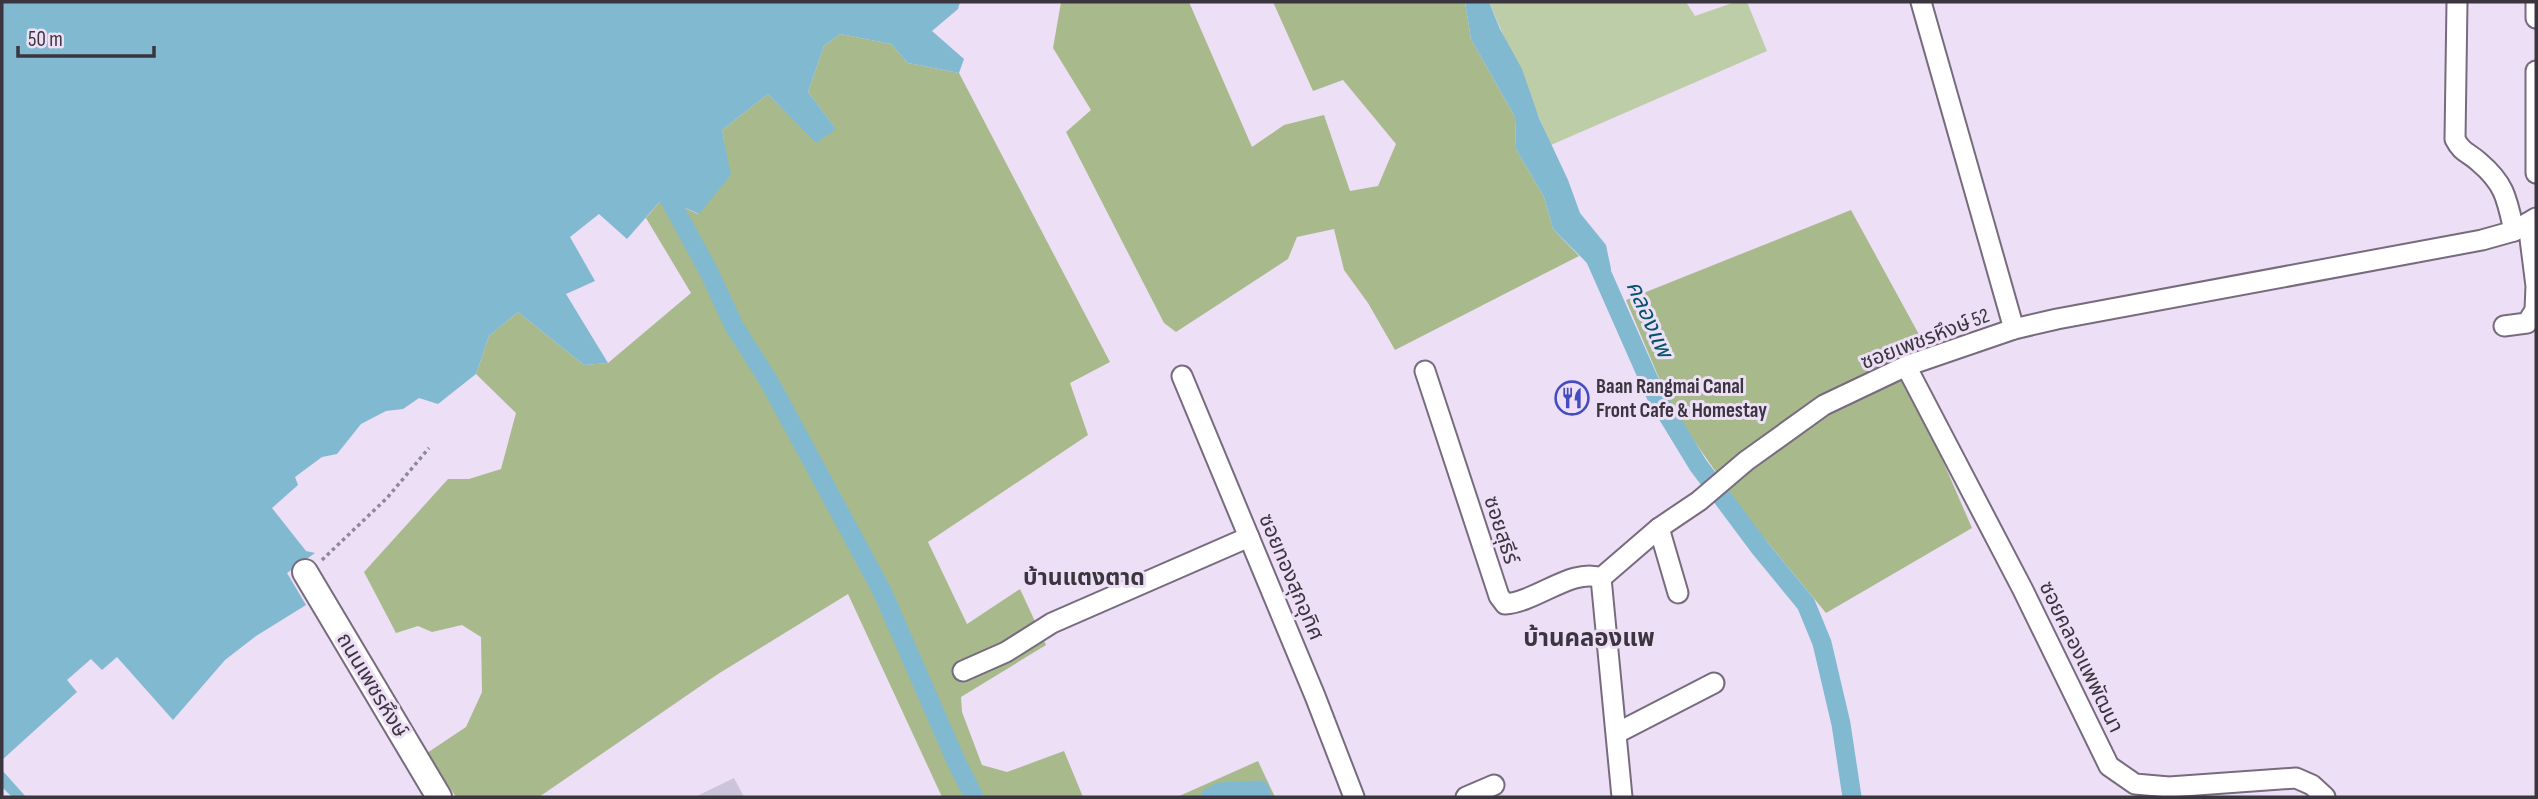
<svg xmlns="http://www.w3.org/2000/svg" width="2538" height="799" font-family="'Sofia Sans Condensed','Noto Sans Thai',sans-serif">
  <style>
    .green { fill: #bdcda7 }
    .forest { fill: #a8ba8c }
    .water { fill: #81b9d0 }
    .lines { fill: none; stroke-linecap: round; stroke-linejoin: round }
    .canal { stroke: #81b9d0; stroke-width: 19 }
    .building { fill: #cbc4db }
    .minor-casing { stroke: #776b7e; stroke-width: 23 }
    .major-casing { stroke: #776b7e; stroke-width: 28 }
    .path { stroke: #908797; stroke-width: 3.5; stroke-dasharray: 3.5 3.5; stroke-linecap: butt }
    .minor { stroke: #fff; stroke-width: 19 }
    .major { stroke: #fff; stroke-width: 24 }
    .labels { text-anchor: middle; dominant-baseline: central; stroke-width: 6; stroke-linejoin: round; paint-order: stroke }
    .street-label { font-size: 21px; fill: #3a353e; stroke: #eddff6 }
    .poi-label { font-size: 21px; font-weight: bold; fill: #3a353e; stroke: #eddff6; text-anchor: start }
    .water-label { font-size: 23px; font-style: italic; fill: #06546b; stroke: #eddff6 }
    .neighbourhood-label { font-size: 23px; font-weight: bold; fill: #3a353e; stroke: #eddff6 }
    .quarter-label { font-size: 24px; font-weight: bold; fill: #3a353e; stroke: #eddff6 }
  </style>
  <rect width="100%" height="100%" fill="#eddff6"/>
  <polygon class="green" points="1489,2 1686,2 1695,16 1735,2 1747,2 1767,51 1551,145"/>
  <g class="forest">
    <polygon points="1061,2 1189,2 1252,147 1284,125 1324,115 1350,191 1378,186 1396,144 1343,80 1313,91 1273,2 1465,2 1471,39 1515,117 1516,149 1544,197 1553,229 1579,256 1395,350 1368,303 1344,270 1334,229 1297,237 1288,259 1176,332 1164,323 1066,132 1091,110 1053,48"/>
    <polygon points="840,34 891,44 908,63 959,73 1110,362 1070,383 1088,435 928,542 967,624 1020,589 1046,645 961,697 962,712 982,765 1007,772 1064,751 1083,797 942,797 848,594 718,674 539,797 456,797 427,753 466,727 482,692 481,637 462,625 432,632 418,626 396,633 364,572 448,479 469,479 501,469 516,413 476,374 489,336 518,312 584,365 608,363 691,293 646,218 663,198 698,214 730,175 722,130 768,94 816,142 835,128 808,92 824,46"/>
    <polygon points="1851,210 1922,340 1896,353 1972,528 1826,613 1750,521 1672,409 1626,300"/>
    <polygon points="1258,761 1275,797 1177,797"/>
  </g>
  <g class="water">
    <polygon points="2,2 960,2 958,9 932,31 964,59 959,73 908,63 891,44 840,34 824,46 808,92 836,129 816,143 768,94 722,130 731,175 699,214 663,198 627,239 599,214 570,237 595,281 566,294 608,363 584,365 518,312 489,336 476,374 438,404 419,398 403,409 386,411 361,424 337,454 322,457 295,477 298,485 272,508 306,551 315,553 287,573 306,605 256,636 225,660 173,720 117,657 102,670 91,659 67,680 77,692 2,760"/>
    <polygon points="1465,2 1489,2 1500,29 1522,69 1539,118 1568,180 1580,213 1606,245 1611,269 1606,282 1553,229 1544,197 1516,149 1515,117 1471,39"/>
    <polygon points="2,770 26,797 12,797 2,787"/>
  </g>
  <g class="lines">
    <g class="canal">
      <polyline points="658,178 709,272 734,326 770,383 882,591 956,761 974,797"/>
      <polyline points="1595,258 1656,396 1698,465 1760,548 1806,604 1822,643 1841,724 1852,797"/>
      <polyline points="1210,797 1220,792 1260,790 1262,797"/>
    </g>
  </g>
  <polygon class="building" points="734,778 744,797 695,797"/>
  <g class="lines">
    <defs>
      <g id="minor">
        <polyline points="1921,2 2014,329"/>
        <path d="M2457,2l-2,137c7,14 13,13 24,23 26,22 28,37 35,69"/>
        <polyline points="2536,2 2536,18"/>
        <polyline points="2536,71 2536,173"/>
        <polyline points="2504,326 2527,323 2535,310 2536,286 2528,223"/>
        <polyline points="1906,366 2023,590 2109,766 2135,784 2169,787 2296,778 2312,785 2325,797"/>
        <path d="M1425,371l74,225 6,8c31,-2 68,-37 96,-26"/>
        <polyline points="1182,376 1315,696 1354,797"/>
        <polyline points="1659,528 1678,593"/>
        <polyline points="963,671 1006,652 1052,623 1249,537"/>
        <polyline points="1617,733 1714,683"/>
        <polyline points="1466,797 1494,785"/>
        <polyline points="1622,797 1601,578 1659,528 1699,501 1746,461 1824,405 1906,366 2014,329 2057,319 2482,240 2514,231 2536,218"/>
      </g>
      <polyline id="major" points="305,572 439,797"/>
    </defs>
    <use href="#minor" class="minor-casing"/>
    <use href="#major" class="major-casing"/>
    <polyline class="path" points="322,560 387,498 429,448"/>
    <use href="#minor" class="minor"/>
    <use href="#major" class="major"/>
  </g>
  <defs>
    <symbol id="restaurant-ring" viewBox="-11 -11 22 22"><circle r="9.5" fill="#eddff6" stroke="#454cc1" stroke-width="1.5"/><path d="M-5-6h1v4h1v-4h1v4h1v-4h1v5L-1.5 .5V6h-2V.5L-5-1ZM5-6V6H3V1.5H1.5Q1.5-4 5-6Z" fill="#454cc1"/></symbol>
  </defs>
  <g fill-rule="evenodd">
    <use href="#restaurant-ring" x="1553" y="379" width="38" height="38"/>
  </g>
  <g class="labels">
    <g class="street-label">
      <text transform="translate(1925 339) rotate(-21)">ซอยเพชรหึงษ์ 52</text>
      <text transform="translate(1501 530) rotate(72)">ซอยสุธีร์</text>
      <text transform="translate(1291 577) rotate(67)">ซอยทองสุกอุทิศ</text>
      <text transform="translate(2081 657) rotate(64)">ซอยคลองแพพัฒนา</text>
      <text transform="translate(372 685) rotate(59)">ถนนเพชรหึงษ์</text>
    </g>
    <g class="poi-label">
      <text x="1596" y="386">Baan Rangmai Canal<tspan x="1596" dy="24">Front Cafe &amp; Homestay</tspan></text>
    </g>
    <g class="water-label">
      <text transform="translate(1649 319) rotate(66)">คลองแพ</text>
    </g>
    <g class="neighbourhood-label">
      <text x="1084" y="578">บ้านแตงตาด</text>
    </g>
    <g class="quarter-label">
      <text x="1589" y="638">บ้านคลองแพ</text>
    </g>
  </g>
  <rect width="2538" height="799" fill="none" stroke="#3a353e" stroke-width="7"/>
  <path d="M18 46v10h136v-10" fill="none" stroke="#3a353e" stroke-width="3.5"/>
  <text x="28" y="46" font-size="21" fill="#3a353e" stroke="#eddff6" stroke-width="5" paint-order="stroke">50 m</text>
</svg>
